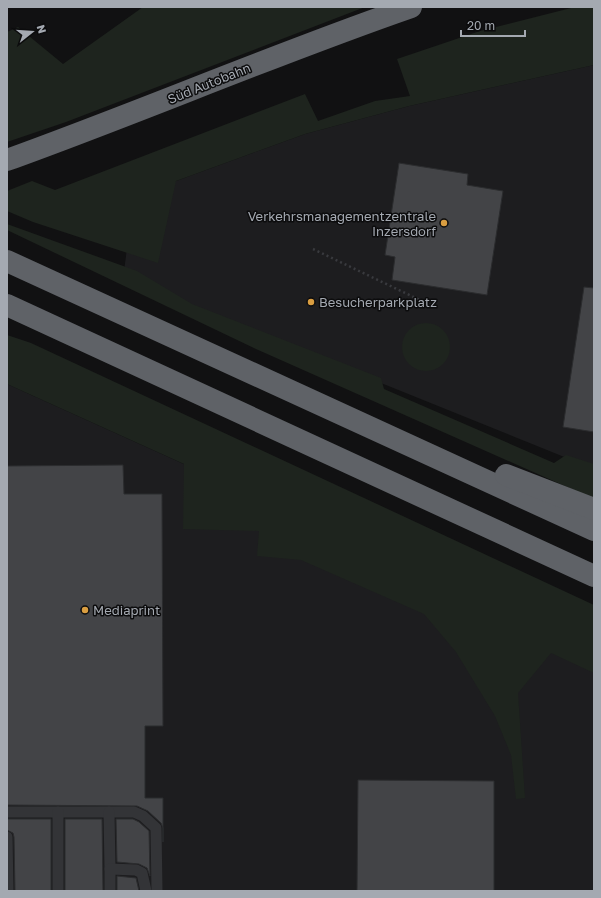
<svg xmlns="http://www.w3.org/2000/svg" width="601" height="898" font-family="'Golos Text',sans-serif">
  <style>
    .built { fill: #1d1d1f }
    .green { fill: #1e241e }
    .building { fill: #434447; stroke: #2b2c2e }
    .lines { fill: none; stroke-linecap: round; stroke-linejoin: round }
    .path { stroke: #393a3e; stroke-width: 2.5; stroke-dasharray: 2 3; stroke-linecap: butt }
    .service { stroke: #333437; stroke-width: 11 }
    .motorway { stroke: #5f6267; stroke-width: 22 }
    .poi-dot { fill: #da9e41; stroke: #0c0c0d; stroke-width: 1.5 }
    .labels { text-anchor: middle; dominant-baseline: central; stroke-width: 3; stroke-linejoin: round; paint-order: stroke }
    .street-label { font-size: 13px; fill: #a4a9b1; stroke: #0c0c0d }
    .poi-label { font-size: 13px; fill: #a4a9b1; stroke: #0c0c0d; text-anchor: start }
  </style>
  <rect width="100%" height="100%" fill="#111112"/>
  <g class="built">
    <polygon points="594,65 594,469 123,279 132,210 176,181 305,134 409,106"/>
    <polygon points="7,384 197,470 594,660 594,891 7,891"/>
  </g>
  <g class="green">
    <polygon points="143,7 365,7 66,122 7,142 7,32 18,27 63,64"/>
    <polygon points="575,7 594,7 594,65 409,106 305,134 176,181 158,263 33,222 7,211 7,191 32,181 55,190 305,94 318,121 375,101 410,96 397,59 480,31"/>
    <polygon points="7,224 137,271 192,304 381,378 384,389 554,463 566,455 594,464 594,499 256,349 7,230"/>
    <circle cx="426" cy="347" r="24"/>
    <polygon points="7,335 31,343 594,605 594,673 551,653 518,693 525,798 516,799 511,755 495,716 456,652 424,614 301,560 257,556 259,531 183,529 184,464 7,384"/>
  </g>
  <g class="building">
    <polygon points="399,163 468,174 467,185 503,191 487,295 392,280 395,257 385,255"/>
    <polygon points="584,287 594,288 594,432 563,427"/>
    <polygon points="123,465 124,494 162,494 163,726 145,726 145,798 163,798 163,842 163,828 161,823 148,811 137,806 7,805 7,466"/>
    <polygon points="358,780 494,781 494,891 357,891"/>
    <polygon points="7,819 51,819 51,891 15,891 14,837 13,833 7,830"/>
    <polygon points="65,819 102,819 103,891 65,891"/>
    <polygon points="116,819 133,819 139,822 149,831 150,876 147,868 139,864 117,862"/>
    <polygon points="117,876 136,878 139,891 117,891"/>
  </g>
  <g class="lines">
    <polyline class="path" points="313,249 424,302"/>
    <g class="service">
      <polyline points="7,812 134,812 143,816 156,828 157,891"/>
      <polyline points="58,812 58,891"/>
      <polyline points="109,812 110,869"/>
      <polyline points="7,837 8,891"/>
      <polyline points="110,891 110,869 136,870 142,873 146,891"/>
    </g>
    <g class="motorway">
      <path d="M7,160c136,-49 268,-106 404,-153"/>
      <polyline points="7,261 594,530"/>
      <polyline points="7,305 594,576"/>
      <polyline points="506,475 594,509"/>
    </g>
  </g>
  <g class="poi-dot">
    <circle cx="444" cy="223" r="4"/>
    <circle cx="311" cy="302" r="4"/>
    <circle cx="85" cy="610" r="4"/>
  </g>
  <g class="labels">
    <g class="street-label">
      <text transform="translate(209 83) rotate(-22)">Süd Autobahn</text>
    </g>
    <g class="poi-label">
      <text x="436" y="216" text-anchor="end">Verkehrsmanagementzentrale<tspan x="436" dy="15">Inzersdorf</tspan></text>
      <text x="319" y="302">Besucherparkplatz</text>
      <text x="93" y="610">Mediaprint</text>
    </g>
  </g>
  <rect width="601" height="898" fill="none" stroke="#a4a9b1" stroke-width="16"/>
  <g transform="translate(32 32) rotate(73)" stroke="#0c0c0d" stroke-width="3" paint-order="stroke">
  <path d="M0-3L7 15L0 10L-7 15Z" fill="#a4a9b1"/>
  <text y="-6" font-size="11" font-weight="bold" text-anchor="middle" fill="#a4a9b1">N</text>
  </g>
  <path d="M461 30v6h64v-6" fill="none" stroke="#a4a9b1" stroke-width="2"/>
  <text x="467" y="30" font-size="12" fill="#a4a9b1" stroke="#0c0c0d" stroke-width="3" paint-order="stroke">20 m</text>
</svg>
